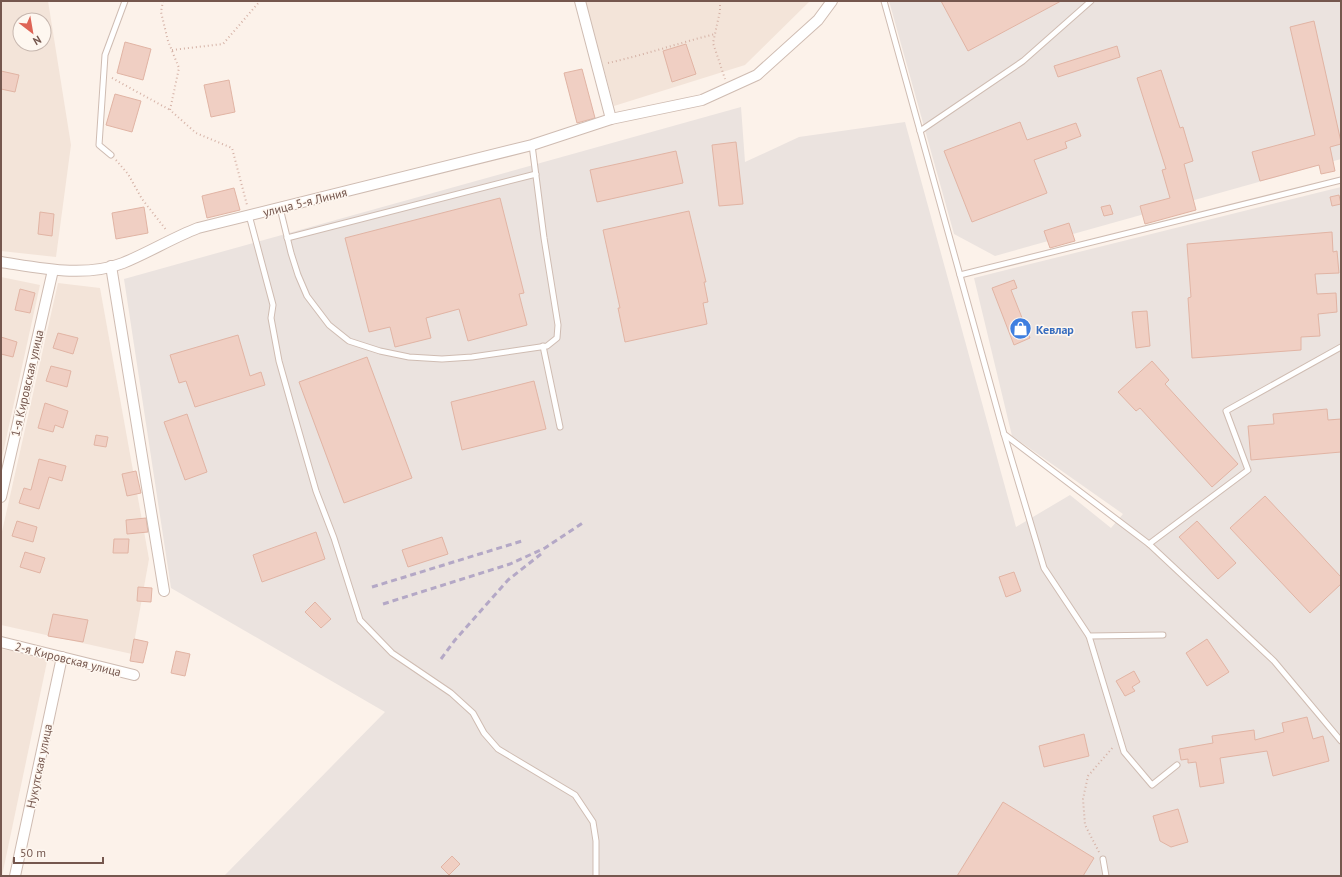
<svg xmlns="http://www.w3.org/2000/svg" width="1342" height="877" font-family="'PT Sans',sans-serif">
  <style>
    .residential { fill: #f3e4d9; fill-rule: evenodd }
    .industrial { fill: #ebe3df }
    .building { fill: #f0cfc3; stroke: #e1b4a4 }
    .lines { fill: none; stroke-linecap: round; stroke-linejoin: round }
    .lane-casing { stroke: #cfbcb2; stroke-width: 7 }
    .street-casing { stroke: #cfbcb2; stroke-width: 12 }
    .path { stroke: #d5b2a6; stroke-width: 2; stroke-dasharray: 1 3; stroke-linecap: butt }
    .lane { stroke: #fff; stroke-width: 5 }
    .street { stroke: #fff; stroke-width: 10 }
    .rail { stroke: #b4a8c6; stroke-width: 3; stroke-dasharray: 6 4; stroke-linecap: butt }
    .labels { text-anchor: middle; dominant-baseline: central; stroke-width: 3; stroke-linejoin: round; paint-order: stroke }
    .street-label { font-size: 12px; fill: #75574e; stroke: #fef7f0 }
    .shop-label { font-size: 12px; font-weight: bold; fill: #366cbe; stroke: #fef7f0; text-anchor: start }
  </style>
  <rect width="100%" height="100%" fill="#fcf2ea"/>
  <g class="residential">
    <path d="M1,1h47l23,144 -15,112 -55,-6zM20,20h24v24h-24z"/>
    <polygon points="585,1 810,1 745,65 614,106"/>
    <polygon points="1,277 40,285 1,462"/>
    <polygon points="58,283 100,288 149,559 132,654 1,625 1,536"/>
    <polygon points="1,649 48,657 2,876 1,876"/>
  </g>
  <g class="industrial">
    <polygon points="889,1 1341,1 1341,159 995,256 954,234"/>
    <polygon points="741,107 745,162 799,137 905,122 1016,527 1070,495 1111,528 1123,514 1012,436 974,278 1341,187 1341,876 224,876 385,712 171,588 124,279"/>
  </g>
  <g class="building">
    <polygon points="941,1 1061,1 968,51"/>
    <polygon points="1314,21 1341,142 1341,144 1330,147 1335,171 1321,174 1319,165 1260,181 1252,152 1315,135 1290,27"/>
    <polygon points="125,42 151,49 143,80 117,73"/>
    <polygon points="686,44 696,74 672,82 663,51"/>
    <polygon points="1117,46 1120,57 1058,77 1054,66"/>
    <polygon points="582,69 595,118 577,123 564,73"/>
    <polygon points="1161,70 1180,128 1183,127 1193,161 1184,164 1196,210 1145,224 1140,206 1170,198 1162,170 1166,169 1137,78"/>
    <polygon points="1,71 19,75 15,92 1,89"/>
    <polygon points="229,80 235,112 211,117 204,85"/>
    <polygon points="115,94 141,101 132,132 106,125"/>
    <polygon points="1020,122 1027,140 1076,123 1081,136 1065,142 1067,148 1034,160 1047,193 972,222 944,151"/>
    <polygon points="736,142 743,204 719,206 712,145"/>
    <polygon points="676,151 683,183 597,202 590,170"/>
    <polygon points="234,188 240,210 207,218 202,196"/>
    <polygon points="1339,195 1341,204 1332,206 1330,197"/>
    <polygon points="500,198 524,293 519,294 527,325 468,341 459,309 426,318 431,338 395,347 390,327 369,332 345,238"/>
    <polygon points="1110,205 1113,214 1104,216 1101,207"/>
    <polygon points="144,207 148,233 116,239 112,213"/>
    <polygon points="689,211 706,282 704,282 708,302 703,303 707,324 625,342 618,308 620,308 603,230"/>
    <polygon points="40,212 54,214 52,236 38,234"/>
    <polygon points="1069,223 1075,241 1050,248 1044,231"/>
    <polygon points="1332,232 1333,252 1337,251 1339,273 1315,274 1317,294 1336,293 1337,312 1318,314 1320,336 1301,337 1301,350 1192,358 1188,298 1191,297 1187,244"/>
    <polygon points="1014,280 1017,288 1011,290 1030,338 1014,345 992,288"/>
    <polygon points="20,289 35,293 30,313 15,310"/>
    <polygon points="1147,311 1150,346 1136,348 1132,312"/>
    <polygon points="58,333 78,338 73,354 53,348"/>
    <polygon points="238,335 250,376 261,372 265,385 195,407 186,381 179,383 170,355"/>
    <polygon points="1,337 17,342 13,357 1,354"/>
    <polygon points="367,357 412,478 344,503 299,382"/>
    <polygon points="1152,361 1169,380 1165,384 1238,464 1212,487 1140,408 1136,411 1118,392"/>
    <polygon points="51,366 71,371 67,387 46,381"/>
    <polygon points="534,381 546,429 462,450 451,402"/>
    <polygon points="45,403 68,411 63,428 55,425 53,432 38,428"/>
    <polygon points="1327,409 1328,420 1341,419 1341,452 1251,460 1248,426 1274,424 1273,414"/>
    <polygon points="187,414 207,472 185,480 164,422"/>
    <polygon points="96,435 108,437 106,447 94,445"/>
    <polygon points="39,459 66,466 62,481 49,477 39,509 19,503 24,488 31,490"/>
    <polygon points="136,471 141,493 127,496 122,474"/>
    <polygon points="1265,496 1341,577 1341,584 1310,613 1230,528"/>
    <polygon points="146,518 148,532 127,534 126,520"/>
    <polygon points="17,521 37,527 33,542 12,536"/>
    <polygon points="1197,521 1236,563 1218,579 1179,537"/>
    <polygon points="316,532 325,559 262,582 253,555"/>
    <polygon points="442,537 448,554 408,567 402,550"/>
    <polygon points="114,539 129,539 128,553 113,553"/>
    <polygon points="25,552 45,558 40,573 20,567"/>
    <polygon points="1014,572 1021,591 1006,597 999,577"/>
    <polygon points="138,587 152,588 151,602 137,601"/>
    <polygon points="315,602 331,619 321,628 305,612"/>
    <polygon points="53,614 88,620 83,642 48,636"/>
    <polygon points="134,639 148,642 143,663 130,661"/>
    <polygon points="1207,639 1229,672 1207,686 1186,653"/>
    <polygon points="176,651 190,654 185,676 171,673"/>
    <polygon points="1134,671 1140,682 1132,687 1135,691 1125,696 1116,681"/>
    <polygon points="1307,717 1313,739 1323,736 1329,761 1273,776 1267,751 1220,758 1224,783 1200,787 1196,762 1188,763 1188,759 1181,760 1179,749 1213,743 1212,736 1254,730 1255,740 1284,732 1282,723"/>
    <polygon points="1084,734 1089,756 1044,767 1039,746"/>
    <polygon points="1003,802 1094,858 1083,876 957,876"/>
    <polygon points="1178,809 1188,842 1171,847 1160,841 1153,816"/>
    <polygon points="452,856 460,864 449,875 441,867"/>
  </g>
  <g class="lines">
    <defs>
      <g id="lane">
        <polyline points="884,1 1004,434 1149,544 1274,661 1341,741"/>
        <polyline points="920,131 1023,61 1091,1"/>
        <polyline points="111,155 99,145 105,55 125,1"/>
        <polyline points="280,208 291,253 298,275 307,296 329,325 349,341 380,351 409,357 442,359 472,357 547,346 557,338 558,325 544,238 532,145"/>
        <polyline points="249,215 273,305 271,318 279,361 295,418 316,491 334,538 360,620 392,653 451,693 473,713 484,733 498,749 575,795 593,822 596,841 596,876"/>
        <polyline points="287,238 536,174"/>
        <polyline points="960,275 1341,180"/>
        <polyline points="543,346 560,427"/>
        <polyline points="1004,434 1044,568 1089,636 1163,635"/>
        <polyline points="1149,544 1248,470 1226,411 1341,347"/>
        <polyline points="1089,636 1124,752 1152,785 1177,765"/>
        <polyline points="1103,859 1106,876"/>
      </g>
      <g id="street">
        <polyline points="580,1 611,119"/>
        <path d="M1,262c39,6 84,16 122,1 25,-10 49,-25 75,-35l334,-83 79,-26 91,-19 55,-25 61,-55 14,-19"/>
        <polyline points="111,266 164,591"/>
        <polyline points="1,497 53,270"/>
        <polyline points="1,642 134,675"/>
        <polyline points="15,876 62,657"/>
      </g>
    </defs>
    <use href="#lane" class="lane-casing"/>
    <use href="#street" class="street-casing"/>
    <g class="path">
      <polyline points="163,1 161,12 168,41 179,68 170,110 196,133 232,148 247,205"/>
      <polyline points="720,1 720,11 713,43 725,79"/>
      <polyline points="172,50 223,44 260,1"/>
      <path d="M608,63c36,-8 71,-20 107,-29"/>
      <polyline points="112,78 170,110"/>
      <polyline points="116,160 128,174 142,199 167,231"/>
      <polyline points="1099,852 1085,825 1083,799 1088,776 1114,746"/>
    </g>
    <use href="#lane" class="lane"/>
    <use href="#street" class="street"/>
    <g class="rail">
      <polyline points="372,587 522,541"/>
      <polyline points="383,604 510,564 545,548 584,522"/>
      <polyline points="441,659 455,640 508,580 541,554"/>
    </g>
  </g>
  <defs>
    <symbol id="shop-disc" viewBox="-11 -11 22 22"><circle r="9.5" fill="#3f7fe0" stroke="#fef7f0"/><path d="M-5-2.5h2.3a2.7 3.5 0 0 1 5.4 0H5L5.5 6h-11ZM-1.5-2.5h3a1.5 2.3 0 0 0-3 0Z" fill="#fff"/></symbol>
  </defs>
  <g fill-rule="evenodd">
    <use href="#shop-disc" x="1008" y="316" width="25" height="25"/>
  </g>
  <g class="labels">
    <g class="street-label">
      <text transform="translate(305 202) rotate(-14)">улица 5-я Линия</text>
      <text transform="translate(27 383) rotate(-77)">1-я Кировская улица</text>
      <text transform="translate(68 659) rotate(14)">2-я Кировская улица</text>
      <text transform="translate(39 766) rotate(-78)">Нукутская улица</text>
    </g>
    <g class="shop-label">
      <text x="1036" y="329">Кевлар</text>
    </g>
  </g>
  <rect width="1342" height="877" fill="none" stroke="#75574e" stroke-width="4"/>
  <g transform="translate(32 32) rotate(149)"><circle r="19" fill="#fef7f0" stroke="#c7b7af"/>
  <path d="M0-3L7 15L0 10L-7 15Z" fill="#de6456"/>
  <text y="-6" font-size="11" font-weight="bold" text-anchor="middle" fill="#75574e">N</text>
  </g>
  <path d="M14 857v6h89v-6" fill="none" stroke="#75574e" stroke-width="2"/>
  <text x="20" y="857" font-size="12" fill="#75574e" stroke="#fef7f0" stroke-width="3" paint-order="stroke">50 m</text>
</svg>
